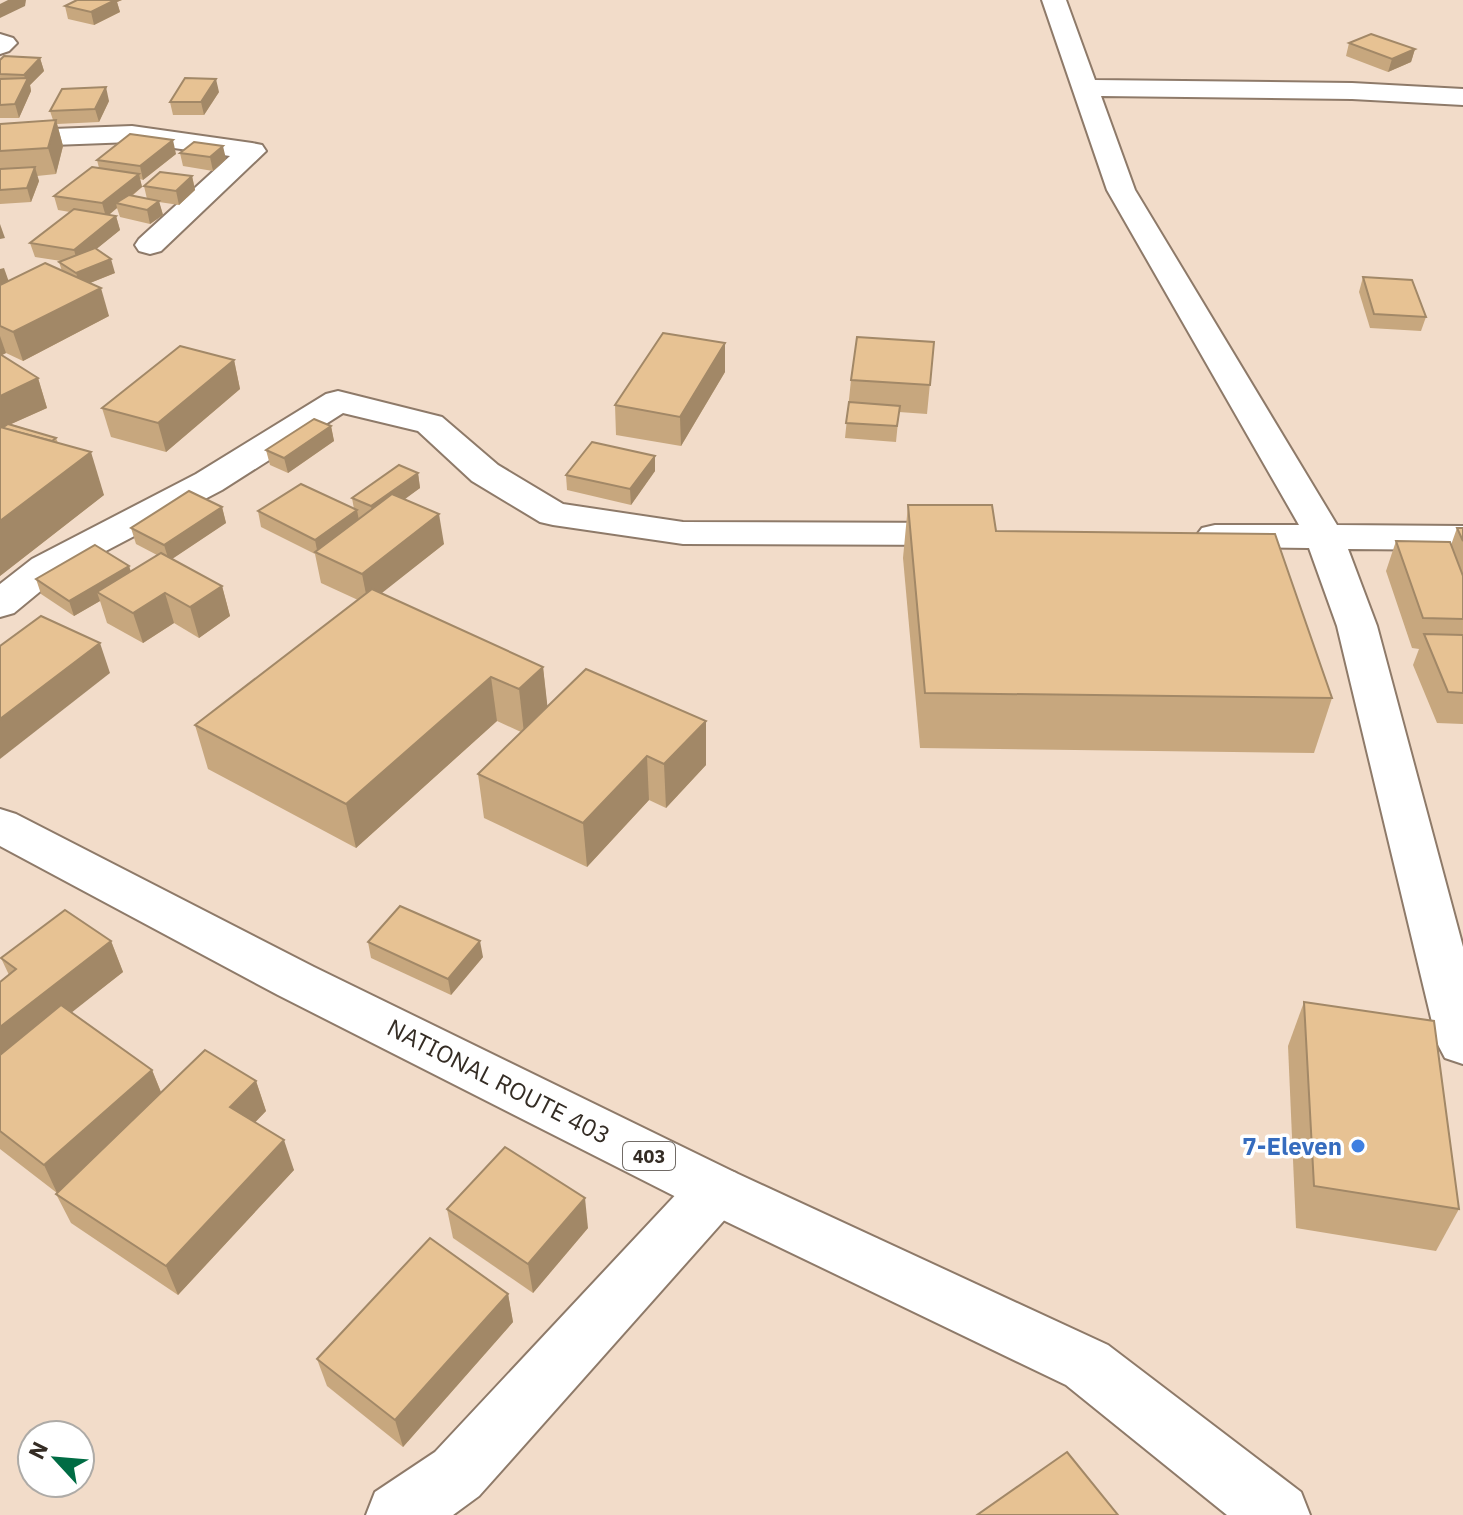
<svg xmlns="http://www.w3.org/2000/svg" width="1463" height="1515" font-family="'IBM Plex Sans',sans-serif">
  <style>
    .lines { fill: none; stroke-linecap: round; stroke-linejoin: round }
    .minor-casing { stroke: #8e7a69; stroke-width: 4 }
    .highway-casing { stroke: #8e7a69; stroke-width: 4 }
    .minor { fill: #fff; fill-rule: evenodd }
    .highway { fill: #fff; fill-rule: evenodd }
    .wall { fill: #c7a77e }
    .shaded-wall { fill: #a28867 }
    .building { fill: #e7c293; stroke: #a28867; stroke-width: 2 }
    .shop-dot { fill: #3f7fe0; stroke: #fff; stroke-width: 3 }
    .labels { text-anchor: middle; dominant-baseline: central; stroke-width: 7; stroke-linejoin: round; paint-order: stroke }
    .shield { fill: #fff; stroke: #716b66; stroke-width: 2 }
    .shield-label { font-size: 18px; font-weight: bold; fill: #342c24 }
    .near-street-label { font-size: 24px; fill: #342c24; stroke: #fff }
    .near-shop-label { font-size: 24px; font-weight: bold; fill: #366cbe; stroke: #fff; text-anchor: end }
  </style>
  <rect width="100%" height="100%" fill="#f2dcc9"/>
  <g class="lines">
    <defs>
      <g id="minor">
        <polygon points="1042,0 1066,0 1095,80 1352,83 1463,89 1463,105 1352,99 1101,96 1135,190 1337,525 1463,526 1463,550 1348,549 1377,626 1463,947 1463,1064 1445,1058 1437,1043 1337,626 1309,548 1215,547 1202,544 1196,536 1202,528 1215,525 1299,525 1107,190"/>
        <polygon points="0,34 13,38 17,43 9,51 0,54"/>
        <polygon points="132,126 252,143 262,145 266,151 161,251 150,254 139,251 135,245 139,239 230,156 132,142 0,147 0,131"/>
        <polygon points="338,391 442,417 498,465 563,504 683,522 966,523 979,526 985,534 979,542 966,545 683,544 553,525 540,522 472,481 418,431 343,413 222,490 60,575 14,613 0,617 0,584 32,559 196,474 326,394"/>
        <polygon points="716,1166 736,1173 744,1190 736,1207 479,1496 453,1515 366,1515 375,1492 435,1452 696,1173"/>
      </g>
      <polygon id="highway" points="0,809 16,814 314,967 736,1173 1108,1345 1301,1492 1310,1515 1227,1515 1066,1385 696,1207 278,995 0,846"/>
    </defs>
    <use href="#minor" class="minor-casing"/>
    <use href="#highway" class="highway-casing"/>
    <use href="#minor" class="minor"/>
    <use href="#highway" class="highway"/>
  </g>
  <g class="wall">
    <polygon points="77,0 122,0 117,2 120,12 94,25 68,19 65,6"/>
    <polygon points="1349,43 1415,49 1411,62 1388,72 1346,56"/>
    <polygon points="40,58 44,71 30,85 31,91 19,118 0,118 0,60"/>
    <polygon points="219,92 204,115 173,115 170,102"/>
    <polygon points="109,101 99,122 57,124 63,146 56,174 37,176 39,181 31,202 0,204 0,124 53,120 50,111"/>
    <polygon points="180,153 226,159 213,171 183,166"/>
    <polygon points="176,154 143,180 140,179 142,187 132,196 147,199 144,186 192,176 195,190 179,205 159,202 163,215 150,224 120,217 117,208 109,215 116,216 120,230 96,249 115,273 90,283 109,316 23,361 6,353 2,355 38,378 47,408 11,424 56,438 58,443 104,495 0,576 0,285 8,281 62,271 59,262 61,261 35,257 30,243 70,212 58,210 54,196 99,168 97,160"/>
    <polygon points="1363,277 1426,317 1421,331 1370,328 1359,292"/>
    <polygon points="934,342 927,414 899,412 896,442 845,438 851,380"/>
    <polygon points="725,343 725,372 681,446 616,435 615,405"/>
    <polygon points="234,360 240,389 166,452 111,437 102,408"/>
    <polygon points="331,426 334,441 288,473 270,465 266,450"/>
    <polygon points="655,471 631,505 567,490 566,475"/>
    <polygon points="418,473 420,488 404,499 444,544 381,593 543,667 547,706 706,765 666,808 649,800 587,867 484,818 478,774 521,732 497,721 356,848 208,769 195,725 358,600 321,583 315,554 261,527 258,511 354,509 352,498"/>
    <polygon points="908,505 996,531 1332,698 1314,753 920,748 903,558"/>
    <polygon points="222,507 226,523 172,559 222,586 230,616 199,638 174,623 143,643 107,623 100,601 74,616 41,594 36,579 129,566 131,572 157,555 136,544 131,528"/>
    <polygon points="1457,528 1463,528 1463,724 1437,723 1413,665 1419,649 1412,648 1386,571 1396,541 1451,545"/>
    <polygon points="111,941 123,972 71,1012 152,1070 161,1092 256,1081 266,1111 255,1122 294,1170 178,1295 71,1223 56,1194 57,1193 0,1149 0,982 9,975 1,958"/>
    <polygon points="368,942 483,957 451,995 371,958"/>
    <polygon points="1304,1002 1459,1209 1436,1251 1296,1228 1288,1046"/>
    <polygon points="447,1209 588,1228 533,1293 453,1238"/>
    <polygon points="508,1294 513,1322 403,1447 327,1386 317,1359"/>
  </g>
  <g class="shaded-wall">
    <polygon points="8,0 26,0 25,6 0,18 0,4"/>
    <polygon points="109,0 122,0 117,2 120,12 94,25 91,12"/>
    <polygon points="1415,49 1411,62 1388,72 1392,59"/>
    <polygon points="40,58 44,71 30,85 31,91 19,118 15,104 26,82 24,75"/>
    <polygon points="216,79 219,92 204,115 201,102"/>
    <polygon points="106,87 109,101 99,122 95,109"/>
    <polygon points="56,120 63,146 56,174 48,148"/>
    <polygon points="173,140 176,154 143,180 140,166"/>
    <polygon points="223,146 226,159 213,171 210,157"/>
    <polygon points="35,167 39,181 31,202 27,188"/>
    <polygon points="139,174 142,187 121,204 116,203 117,208 106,217 102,203"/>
    <polygon points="192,176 195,190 179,205 176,191"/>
    <polygon points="159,201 163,215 150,224 147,210"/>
    <polygon points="116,216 120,230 78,264 74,250"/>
    <polygon points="0,224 5,238 0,239"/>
    <polygon points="111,259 115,273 80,287 76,273"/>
    <polygon points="4,268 9,282 0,285 0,269"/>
    <polygon points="101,288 109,316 23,361 13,332"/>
    <polygon points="0,336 6,353 0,356"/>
    <polygon points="725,343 725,372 681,446 680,417"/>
    <polygon points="234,360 240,389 166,452 158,423"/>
    <polygon points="38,378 47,408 0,429 0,396"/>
    <polygon points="331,426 334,441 288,473 284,458"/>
    <polygon points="91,452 104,495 0,576 0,521"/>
    <polygon points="655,456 655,471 631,505 630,489"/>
    <polygon points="418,473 420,488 374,522 371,506"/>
    <polygon points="222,507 226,523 169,561 164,545"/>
    <polygon points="357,510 360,526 318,555 315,540"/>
    <polygon points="439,514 444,544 368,604 362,574"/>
    <polygon points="129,566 134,582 97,592 100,601 74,616 69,601"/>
    <polygon points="222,586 230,616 199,638 190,607"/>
    <polygon points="165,593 174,623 143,643 133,613"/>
    <polygon points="100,643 110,673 0,759 0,719"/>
    <polygon points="543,667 548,711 524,733 519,689"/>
    <polygon points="491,677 497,721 356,848 346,804"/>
    <polygon points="706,721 706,765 666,808 664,764"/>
    <polygon points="647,756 649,800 587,867 583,823"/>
    <polygon points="111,941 123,972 0,1069 0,1027"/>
    <polygon points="480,941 483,957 451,995 448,979"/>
    <polygon points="152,1070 164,1100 58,1195 44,1165"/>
    <polygon points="256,1081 266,1111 241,1137 230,1107"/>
    <polygon points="284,1140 294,1170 178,1295 166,1266"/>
    <polygon points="585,1198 588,1228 533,1293 528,1264"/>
    <polygon points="508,1294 513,1322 403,1447 395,1420"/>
  </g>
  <g class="building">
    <polygon points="77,0 115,0 91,12 65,6"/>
    <polygon points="1371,34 1415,49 1392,59 1349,43"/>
    <polygon points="4,56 40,58 24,75 0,74 0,60"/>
    <polygon points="28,78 15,104 0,105 0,79"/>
    <polygon points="185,78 216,79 201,102 170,102"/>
    <polygon points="106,87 95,109 50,111 62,89"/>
    <polygon points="56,120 48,148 0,151 0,124"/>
    <polygon points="130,134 173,140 140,166 97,160"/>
    <polygon points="194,142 223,146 210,157 180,153"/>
    <polygon points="35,167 27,188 0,190 0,169"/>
    <polygon points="92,167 139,174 102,203 54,196"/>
    <polygon points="160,172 192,176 176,191 144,186"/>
    <polygon points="129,195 159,201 147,210 116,203"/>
    <polygon points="74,209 116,216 74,250 30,243"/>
    <polygon points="95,248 111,259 76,273 59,262"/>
    <polygon points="45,263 101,288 13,332 0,326 0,285"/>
    <polygon points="1363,277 1412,280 1426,317 1374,314"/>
    <polygon points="663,333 725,343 680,417 615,405"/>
    <polygon points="857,337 934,342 930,385 851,380"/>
    <polygon points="180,346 234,360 158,423 102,408"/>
    <polygon points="0,354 38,378 0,396"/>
    <polygon points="849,402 900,406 897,426 846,423"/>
    <polygon points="314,419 331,426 284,458 266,450"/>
    <polygon points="8,424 56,438 52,441 2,428"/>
    <polygon points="0,427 91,452 0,521"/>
    <polygon points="592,442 655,456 630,489 566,475"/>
    <polygon points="399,465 418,473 371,506 352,498"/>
    <polygon points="301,484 357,510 315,540 258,511"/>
    <polygon points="189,491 222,507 164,545 131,528"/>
    <polygon points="392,494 439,514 362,574 315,552"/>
    <polygon points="908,505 992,505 996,531 1275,534 1332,698 925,693"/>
    <polygon points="1457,528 1463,528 1463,541"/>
    <polygon points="1396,541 1450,542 1463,576 1463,619 1423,618"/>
    <polygon points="95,545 129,566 69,601 36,579"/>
    <polygon points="161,553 222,586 190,607 165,593 133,613 97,592"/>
    <polygon points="372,589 543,667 519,689 491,677 346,804 195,725"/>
    <polygon points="41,616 100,643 0,719 0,646"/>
    <polygon points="1424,634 1463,635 1463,693 1448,692"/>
    <polygon points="586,669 706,721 664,764 647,756 583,823 478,774"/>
    <polygon points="400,906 480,941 448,979 368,942"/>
    <polygon points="65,910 111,941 0,1027 0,982 16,969 1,958"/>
    <polygon points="1304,1002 1434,1021 1459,1209 1314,1186"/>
    <polygon points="61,1005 152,1070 44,1165 0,1131 0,1055"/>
    <polygon points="205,1050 256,1081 230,1107 284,1140 166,1266 56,1194"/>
    <polygon points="505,1147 585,1198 528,1264 447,1209"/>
    <polygon points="430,1238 508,1294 395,1420 317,1359"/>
    <polygon points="1067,1452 1118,1515 977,1515"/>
  </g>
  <circle class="shop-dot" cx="1358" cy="1146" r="8"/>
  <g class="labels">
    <rect class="shield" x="623" y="1142" width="52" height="28" rx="6"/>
    <g class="shield-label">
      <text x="649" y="1156">403</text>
    </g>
    <g class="near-street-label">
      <text transform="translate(499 1081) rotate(27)">NATIONAL ROUTE 403</text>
    </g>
    <g class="near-shop-label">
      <text x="1342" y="1146">7-Eleven</text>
    </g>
  </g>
  <g transform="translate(56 1459) rotate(296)"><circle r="38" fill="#ffffff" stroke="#aeaba7" stroke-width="2"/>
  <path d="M0-6L14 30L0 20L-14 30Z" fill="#006c44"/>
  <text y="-12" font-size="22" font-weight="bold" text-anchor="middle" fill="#342c24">N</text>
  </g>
</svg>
